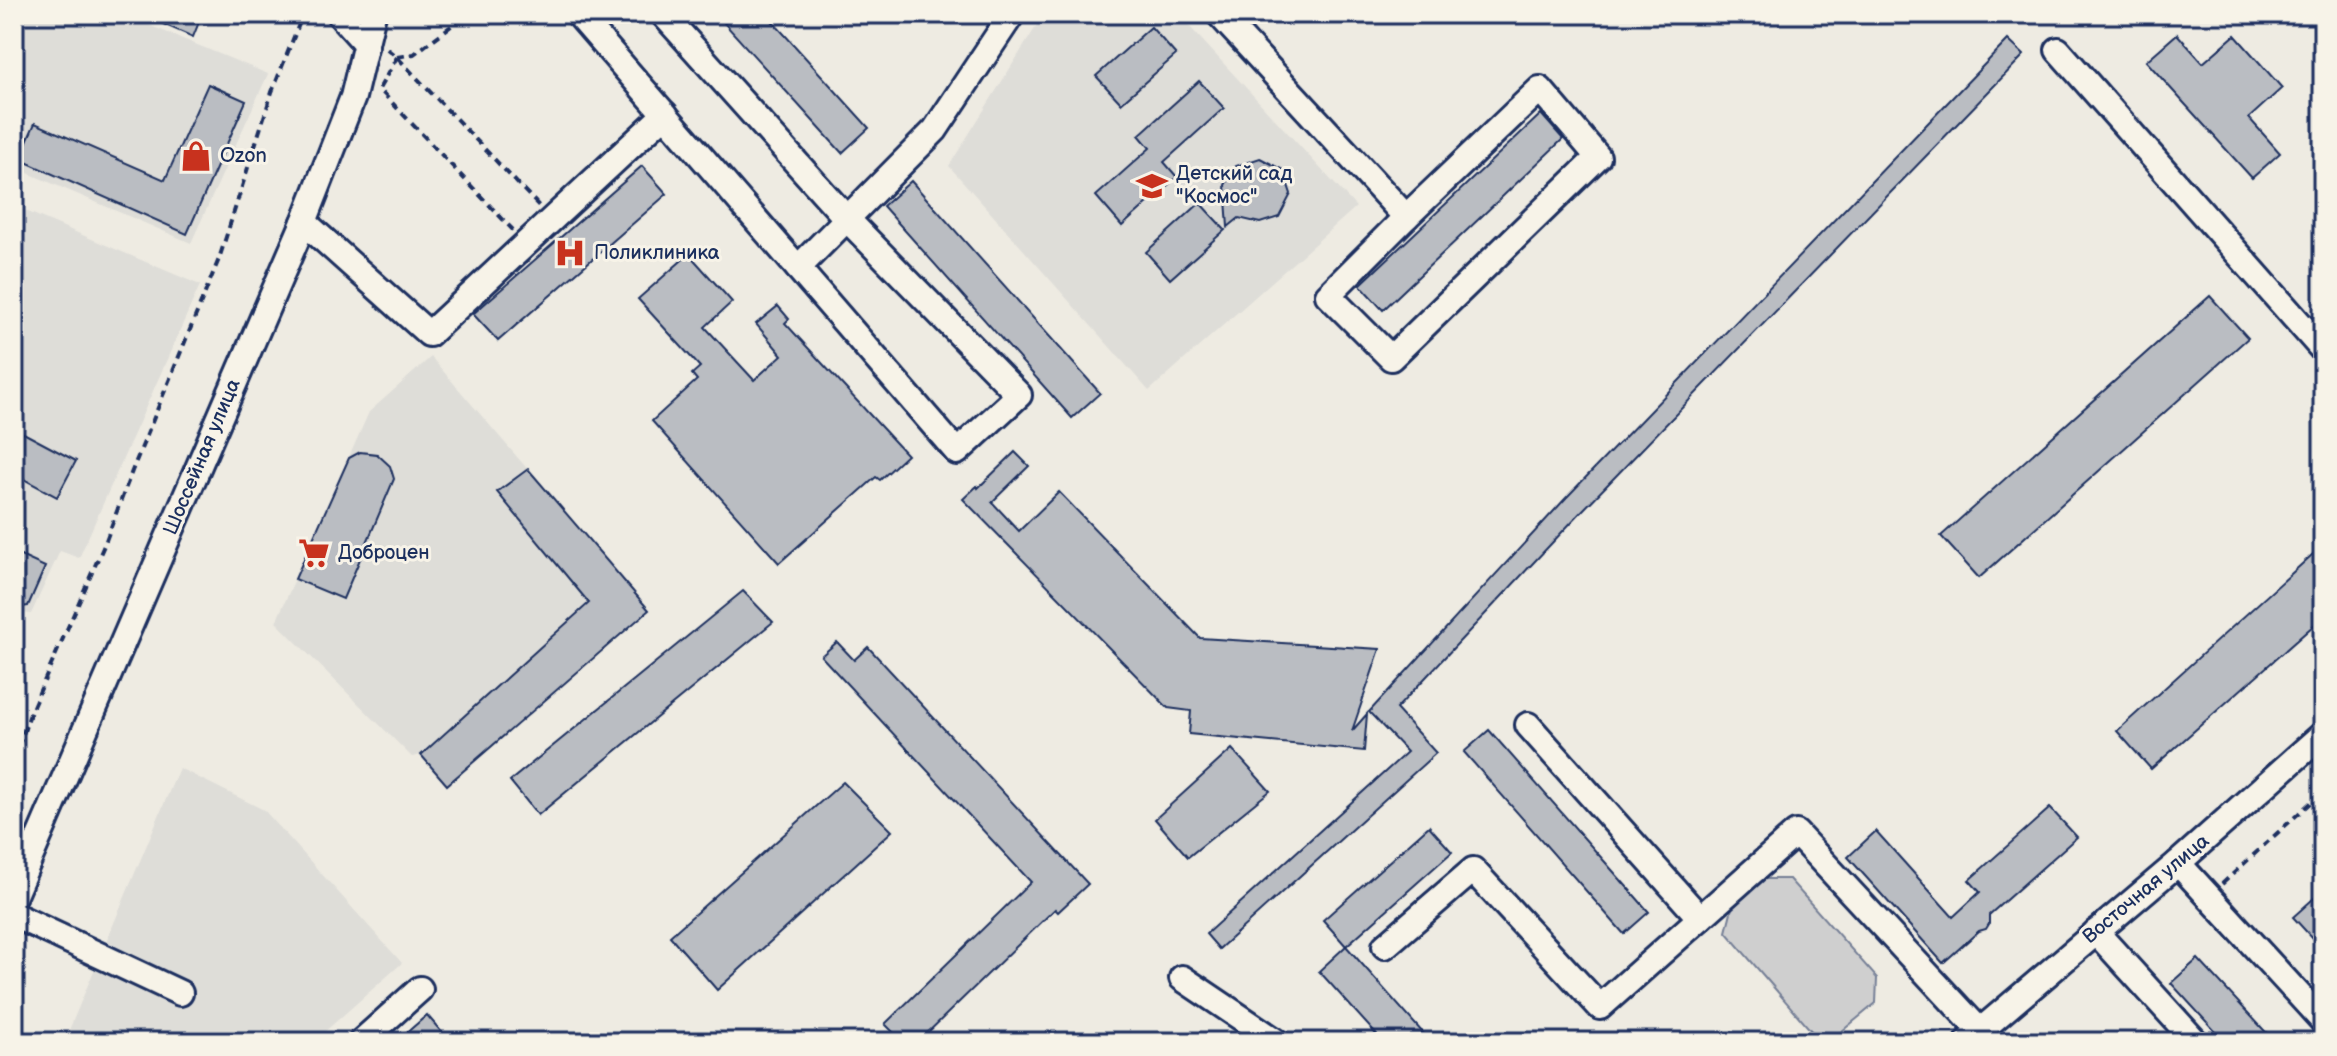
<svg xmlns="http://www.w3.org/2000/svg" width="2337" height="1056" font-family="'Balsamiq Sans',sans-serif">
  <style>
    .built { fill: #deddd8 }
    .green { fill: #cfcfcf; stroke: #757f96; stroke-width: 2 }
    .building { fill: #babdc2; stroke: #1b2f5e; stroke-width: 2 }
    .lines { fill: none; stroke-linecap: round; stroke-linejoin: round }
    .minor-casing { stroke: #1b2f5e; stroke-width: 30 }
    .path { stroke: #1b2f5e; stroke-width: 4; stroke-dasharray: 8 6; stroke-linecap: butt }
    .minor { stroke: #f7f3e8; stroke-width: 24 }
    .labels { text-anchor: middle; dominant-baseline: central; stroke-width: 6; stroke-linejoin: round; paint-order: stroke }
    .poi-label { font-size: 20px; fill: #1b2f5e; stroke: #f7f3e8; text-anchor: start }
    .street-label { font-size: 20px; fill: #1b2f5e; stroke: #f7f3e8 }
  </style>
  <rect width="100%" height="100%" fill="#eeebe2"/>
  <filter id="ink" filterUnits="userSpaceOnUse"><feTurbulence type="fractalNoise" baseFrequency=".0125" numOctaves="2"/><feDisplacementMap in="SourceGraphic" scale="16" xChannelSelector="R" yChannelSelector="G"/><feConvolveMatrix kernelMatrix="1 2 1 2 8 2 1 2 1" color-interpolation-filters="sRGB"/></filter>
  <g filter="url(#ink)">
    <g class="built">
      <polygon points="14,14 122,14 268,74 191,243 14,167"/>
      <polygon points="1044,14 1178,14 1356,207 1149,391 949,166"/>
      <polygon points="14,206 200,285 79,558 60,551 31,614 22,613 14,634"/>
      <polygon points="431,357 649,610 447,785 421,755 412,757 276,622 369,412"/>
      <polygon points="179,768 264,810 402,963 313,1042 64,1042"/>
    </g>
    <polygon class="green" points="1763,879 1789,879 1877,978 1876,1003 1836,1036 1813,1033 1726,932 1732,908"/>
    <g class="building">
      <polygon points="140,14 181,14 199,22 193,37"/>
      <polygon points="716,14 766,14 869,128 842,153"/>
      <polygon points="1151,27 1176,55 1121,103 1096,76"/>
      <polygon points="2177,34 2203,63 2235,35 2282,88 2249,118 2280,153 2252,178 2146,61"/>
      <polygon points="2008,40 2024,55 1580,513 1396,709 1436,753 1219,949 1206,934 1407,752 1369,712 1565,499"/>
      <polygon points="1199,81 1224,108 1164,162 1177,177 1122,226 1096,196 1150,148 1139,135"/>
      <polygon points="208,84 246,101 187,234 19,159 35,123 165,180"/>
      <polygon points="1541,114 1563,139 1383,310 1360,285"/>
      <polygon points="1260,158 1283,170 1291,194 1279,217 1260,223 1239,218 1228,227 1225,185 1236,166"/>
      <polygon points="642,166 667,194 498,341 473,314"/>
      <polygon points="911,181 1100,393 1072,418 883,206"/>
      <polygon points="1200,203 1225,230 1170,279 1146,252"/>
      <polygon points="689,254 732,302 705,327 754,380 782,355 756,324 778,306 789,319 785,323 907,455 880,480 876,477 779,563 652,421 697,380 692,374 700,367 638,299"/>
      <polygon points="2210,296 2248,338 1979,578 1941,536"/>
      <polygon points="14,428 76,461 57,497 14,474"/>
      <polygon points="360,452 377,454 390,466 394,479 343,599 295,579 349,458"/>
      <polygon points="1015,452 1029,466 992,502 1019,531 1059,492 1200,638 1380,649 1352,731 1367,714 1364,751 1189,734 1191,711 1168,708 963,499 977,486 978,488"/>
      <polygon points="528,469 649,610 447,785 421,755 589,603 497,492"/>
      <polygon points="2323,545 2323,617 2151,769 2117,731"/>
      <polygon points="14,553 45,567 28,606 14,608"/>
      <polygon points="743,591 773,622 538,815 510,781"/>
      <polygon points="837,642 854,660 868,647 1088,884 1058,912 1055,909 918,1042 903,1042 885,1024 1031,882 821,656"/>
      <polygon points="1489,730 1649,912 1624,934 1464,752"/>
      <polygon points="1232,749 1270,791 1188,857 1155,819"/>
      <polygon points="843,782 892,831 717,990 670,936"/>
      <polygon points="2050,808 2077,837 1989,915 1989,924 1986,929 1979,931 1943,963 1848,857 1876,831 1953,917 1980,892 1969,880"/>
      <polygon points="1429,826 1452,852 1346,946 1323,920"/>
      <polygon points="2323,890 2323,950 2293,917"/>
      <polygon points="1346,946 1431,1042 1383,1042 1319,971"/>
      <polygon points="2198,959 2275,1042 2225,1042 2171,983"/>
      <polygon points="427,1015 450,1042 396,1042"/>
    </g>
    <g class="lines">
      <defs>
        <g id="minor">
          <polyline points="339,14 366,44"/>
          <polyline points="578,14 957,452 1019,395 847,219 663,14"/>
          <polyline points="1219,14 1406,217"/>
          <polyline points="2058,50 2323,350"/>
          <polygon points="1540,89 1598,157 1391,358 1328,295 1406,217"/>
          <polyline points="304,222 429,334 665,114"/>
          <polyline points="798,268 935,130 1012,14"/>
          <polyline points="1528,725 1700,918"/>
          <polyline points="2178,863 2323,1021"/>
          <polyline points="14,895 304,222 353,97 373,14"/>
          <polyline points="14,915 180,993"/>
          <polyline points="2096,932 2196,1042"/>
          <polyline points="1385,946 1473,870 1600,1007 1796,833 1980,1031"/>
          <polyline points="1182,978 1277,1042"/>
          <polyline points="361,1042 420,989"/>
          <polyline points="1967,1042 2178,863 2323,734"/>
        </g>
      </defs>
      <use href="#minor" class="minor-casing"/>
      <g class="path">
        <polyline points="387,49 397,57 539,206"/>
        <polyline points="397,57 379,89 513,230"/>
        <polyline points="397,57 414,54 467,14"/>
        <polyline points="14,760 31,711 105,543 132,471 219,259 272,92 303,14"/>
        <polyline points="2222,884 2323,791"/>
      </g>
      <use href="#minor" class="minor"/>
    </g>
  </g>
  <defs>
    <symbol id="shop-bare" viewBox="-9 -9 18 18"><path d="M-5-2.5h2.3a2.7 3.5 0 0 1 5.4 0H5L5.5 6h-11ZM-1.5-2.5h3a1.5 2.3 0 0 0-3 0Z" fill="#c8321e" stroke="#f7f3e8" stroke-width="2.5" paint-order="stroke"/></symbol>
    <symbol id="school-bare" viewBox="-9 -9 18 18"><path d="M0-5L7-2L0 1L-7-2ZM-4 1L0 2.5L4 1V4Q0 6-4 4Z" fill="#c8321e" stroke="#f7f3e8" stroke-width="2.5" paint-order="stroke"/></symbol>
    <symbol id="hospital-bare" viewBox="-9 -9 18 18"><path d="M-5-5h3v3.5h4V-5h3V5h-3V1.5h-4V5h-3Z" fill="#c8321e" stroke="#f7f3e8" stroke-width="2.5" paint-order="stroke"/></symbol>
    <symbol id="supermarket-bare" viewBox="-9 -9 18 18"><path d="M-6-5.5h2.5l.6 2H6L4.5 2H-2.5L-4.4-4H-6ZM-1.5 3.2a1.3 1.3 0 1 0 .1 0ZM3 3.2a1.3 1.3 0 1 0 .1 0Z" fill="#c8321e" stroke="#f7f3e8" stroke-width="2.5" paint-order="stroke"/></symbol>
  </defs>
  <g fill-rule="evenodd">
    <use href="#shop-bare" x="174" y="134" width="44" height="44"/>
    <use href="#school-bare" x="1130" y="164" width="44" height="44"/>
    <use href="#hospital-bare" x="548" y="231" width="44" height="44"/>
    <use href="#supermarket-bare" x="292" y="531" width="44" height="44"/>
  </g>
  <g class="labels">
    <g class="poi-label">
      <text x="220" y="156">Ozon</text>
      <text x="1176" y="174">Детский сад<tspan x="1176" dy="23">"Космос"</tspan></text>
      <text x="594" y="253">Поликлиника</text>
      <text x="338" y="553">Доброцен</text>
    </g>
    <g class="street-label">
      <text transform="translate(202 457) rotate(-67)">Шоссейная улица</text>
      <text transform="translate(2146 889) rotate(-40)">Восточная улица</text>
    </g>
  </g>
  <rect width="2337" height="1056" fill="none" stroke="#f7f3e8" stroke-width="48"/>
  <rect x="24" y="24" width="2289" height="1008" fill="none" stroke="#1b2f5e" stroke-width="3" filter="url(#ink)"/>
</svg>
